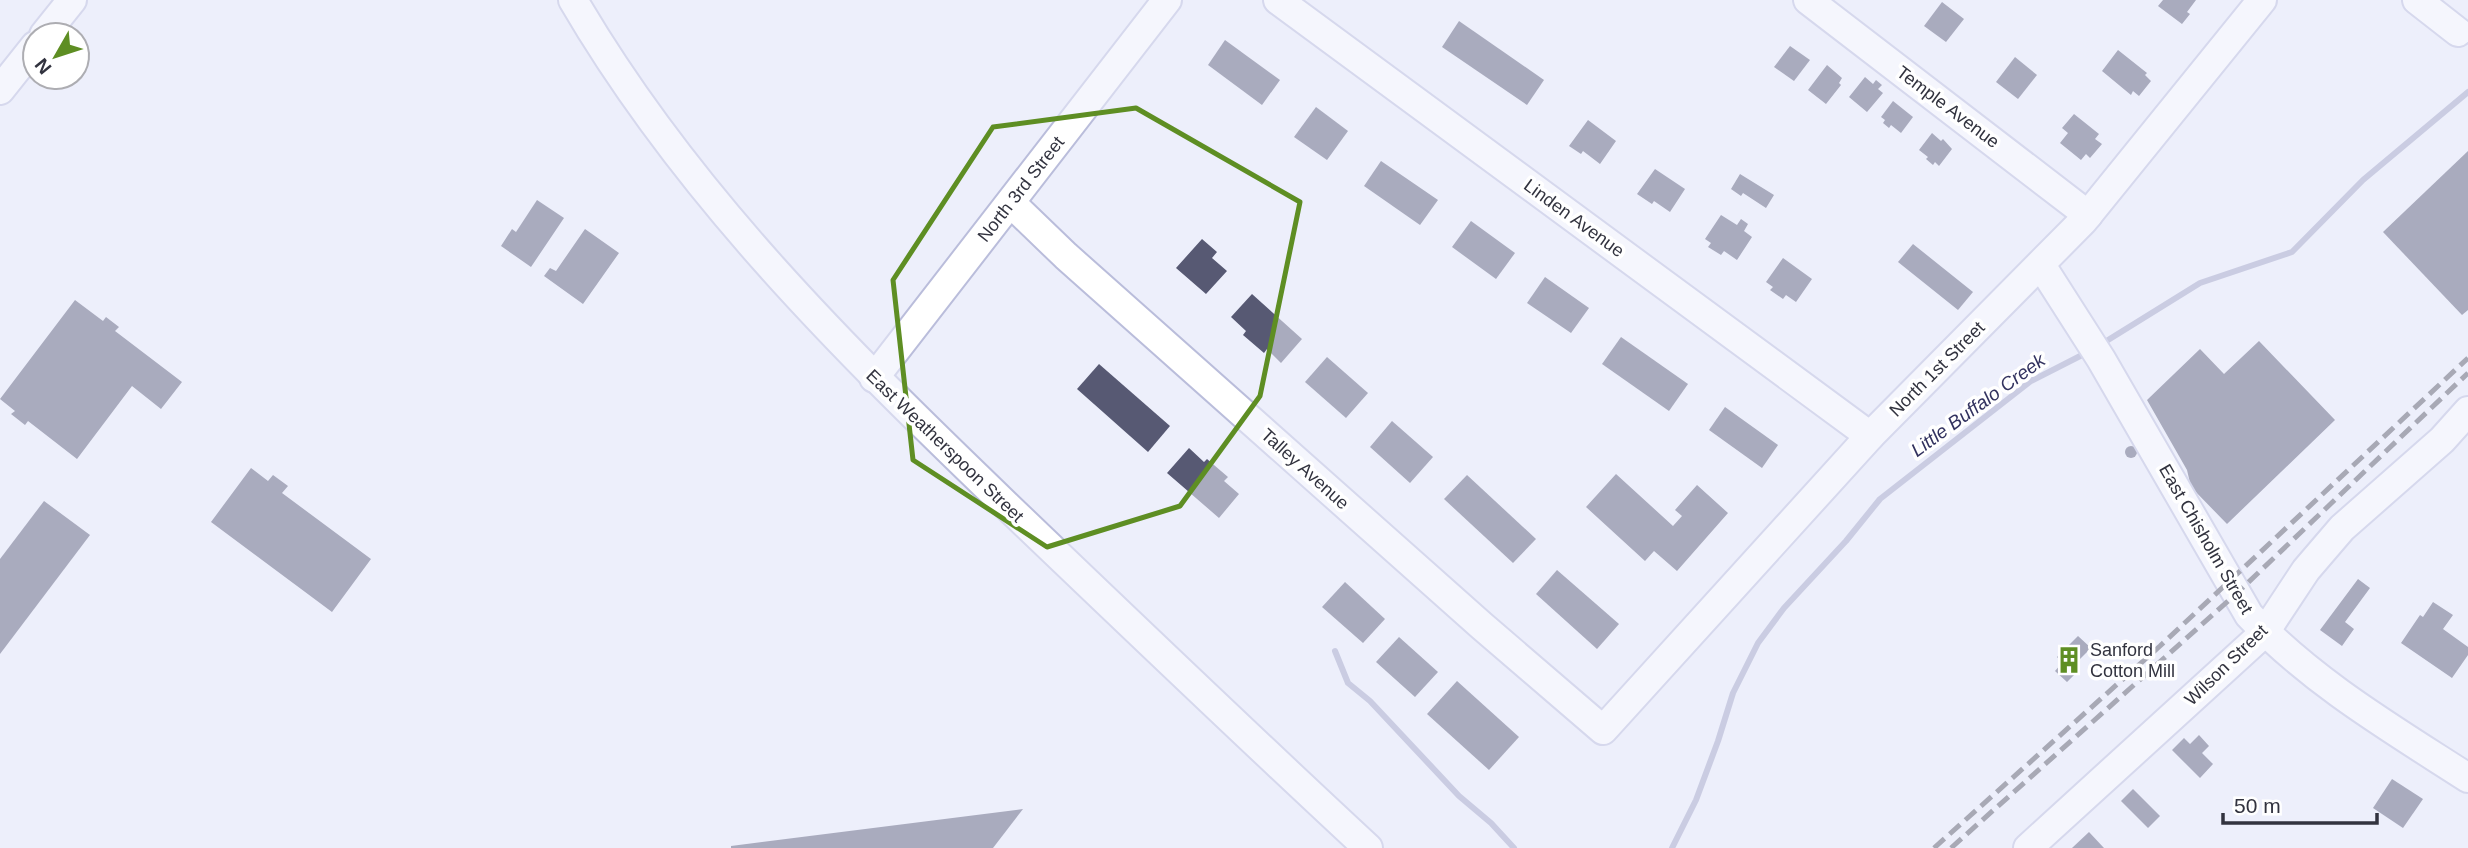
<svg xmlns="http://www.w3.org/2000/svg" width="2468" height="848" font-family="Arial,sans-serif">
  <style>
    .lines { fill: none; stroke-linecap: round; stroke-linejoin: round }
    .stream { stroke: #a0a3c4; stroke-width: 6 }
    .building { fill: #575973 }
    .minor-casing { stroke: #babddb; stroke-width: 32 }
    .minor { stroke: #fff; stroke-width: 28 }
    .rail { stroke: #545561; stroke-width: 5; stroke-dasharray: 14 7; stroke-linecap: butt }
    .marked { fill: none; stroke: #5e8e23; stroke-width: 5; stroke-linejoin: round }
    .labels { text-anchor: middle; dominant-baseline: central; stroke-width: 7; stroke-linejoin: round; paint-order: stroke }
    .street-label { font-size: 18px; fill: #32333f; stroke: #fff }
    .poi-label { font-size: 18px; fill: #32333f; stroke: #fff; text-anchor: start }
    .water-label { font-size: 19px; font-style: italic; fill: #32325f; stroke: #fff }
  </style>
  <rect width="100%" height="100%" fill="#edeffb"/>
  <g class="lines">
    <g class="stream">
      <polyline points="2100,345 2200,283 2292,252 2363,180 2468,92"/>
      <polyline points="1335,651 1348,683 1370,701 1459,796 1491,823 1514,848"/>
      <polyline points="1672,848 1696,800 1718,741 1733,693 1758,643 1784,608 1846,541 1880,499 2031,381 2088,352"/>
    </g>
  </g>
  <g class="building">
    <polygon points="2163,0 2196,0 2187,12 2190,14 2182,24 2158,6"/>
    <polygon points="1942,2 1964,19 1946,42 1924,26"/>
    <polygon points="1459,21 1544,80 1527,105 1442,47"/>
    <polygon points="1225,40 1280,80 1262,105 1208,65"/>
    <polygon points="1790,46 1810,60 1794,81 1774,67"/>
    <polygon points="2118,50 2147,73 2145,75 2151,81 2139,96 2133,91 2131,95 2102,71"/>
    <polygon points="2015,57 2037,75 2018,99 1996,82"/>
    <polygon points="1827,65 1842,78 1839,83 1841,85 1826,104 1808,90"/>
    <polygon points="1865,77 1873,84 1876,80 1882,85 1878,89 1883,93 1867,112 1849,97"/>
    <polygon points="1893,101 1913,117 1901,133 1891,125 1889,128 1883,123 1885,120 1881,117"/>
    <polygon points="1316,107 1348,131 1327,160 1294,137"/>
    <polygon points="2074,114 2099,134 2095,139 2102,144 2090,158 2086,154 2081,160 2060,143 2068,133 2062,128"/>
    <polygon points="1588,120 1616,141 1600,164 1583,151 1581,154 1569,146"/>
    <polygon points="1932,133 1941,141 1943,139 1952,149 1939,166 1935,162 1933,165 1926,159 1928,157 1919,150"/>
    <polygon points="2468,151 2468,310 2462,315 2383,232"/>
    <polygon points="1381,161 1438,200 1420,225 1364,186"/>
    <polygon points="1655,169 1685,189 1670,212 1654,201 1652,204 1637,194"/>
    <polygon points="1740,174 1774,195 1766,208 1743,193 1741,196 1731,189"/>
    <polygon points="537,200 564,218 531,267 501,246 512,229 516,232"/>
    <polygon points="1721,215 1737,225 1741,219 1748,224 1744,231 1752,237 1737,260 1724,251 1721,255 1708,247 1711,243 1705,239"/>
    <polygon points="1471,221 1515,253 1496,279 1452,247"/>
    <polygon points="585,229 619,253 583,304 544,276 550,268 556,271"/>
    <polygon points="1202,239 1217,252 1212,258 1227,271 1206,294 1176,268"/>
    <polygon points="1913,244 1973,292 1958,310 1898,262"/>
    <polygon points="1783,258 1812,279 1796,302 1786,295 1783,299 1770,290 1773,287 1766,282"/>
    <polygon points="1545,277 1589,308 1571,333 1527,303"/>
    <polygon points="1252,294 1302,339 1281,363 1267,349 1264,353 1243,335 1246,331 1231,317"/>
    <polygon points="75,300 103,321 106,317 119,327 115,331 182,382 161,409 132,386 77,459 28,421 25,425 11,414 15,411 0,399"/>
    <polygon points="1621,337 1688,384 1669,411 1602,364"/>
    <polygon points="2259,341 2335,420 2227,524 2191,487 2187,470 2147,400 2200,349 2224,374"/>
    <polygon points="1327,357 1368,393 1346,418 1305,382"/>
    <polygon points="1099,364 1170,426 1148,452 1077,389"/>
    <polygon points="1725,407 1778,445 1762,468 1709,430"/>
    <polygon points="1392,421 1433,457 1410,483 1370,447"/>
    <circle cx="2131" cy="452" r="6"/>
    <polygon points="1189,448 1204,462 1207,459 1228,477 1224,481 1239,494 1219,518 1167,473"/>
    <polygon points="251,468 268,481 273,475 288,486 282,493 371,559 332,612 211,522"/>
    <polygon points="1616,474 1673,526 1682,516 1675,510 1697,485 1728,513 1677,571 1654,551 1645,561 1586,507"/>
    <polygon points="1467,475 1536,539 1513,563 1444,499"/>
    <polygon points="44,501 90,535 0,654 0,559"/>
    <polygon points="1557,570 1619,624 1597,649 1536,594"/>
    <polygon points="2358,579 2370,588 2345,622 2354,629 2342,646 2320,630"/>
    <polygon points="1345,582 1385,619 1363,643 1322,607"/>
    <polygon points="2433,602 2453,615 2443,629 2468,647 2468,655 2452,678 2401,643 2420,615 2423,617"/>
    <polygon points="2078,636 2091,648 2072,667 2077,672 2067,682 2055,671 2062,663 2057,657"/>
    <polygon points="1399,637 1438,672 1415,697 1376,662"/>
    <polygon points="1457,681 1519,737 1489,770 1427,714"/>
    <polygon points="2199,735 2209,746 2202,753 2213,764 2200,778 2172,750 2184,738 2190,744"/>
    <polygon points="2392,779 2423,799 2403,828 2373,808"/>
    <polygon points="2133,789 2160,816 2148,828 2121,801"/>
    <polygon points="1023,809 993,848 731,848 731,846"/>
    <polygon points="2089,832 2104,848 2072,848"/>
  </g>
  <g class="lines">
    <defs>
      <g id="minor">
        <path d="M573,0c113,194 273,351 433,505 120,115 240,230 362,343"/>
        <polyline points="1278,0 1870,436"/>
        <polyline points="1808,0 2088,215"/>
        <polyline points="2417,0 2458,32"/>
        <polyline points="44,35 72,0"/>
        <polyline points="0,90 35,46"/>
        <polyline points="1011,203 1066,256 1482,626 1603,730 1870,436 2083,221 2262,0"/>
        <path d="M2041,265l60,94 148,256c63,67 143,114 219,163"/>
        <polyline points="874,378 1167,0"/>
        <polyline points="2028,848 2265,632 2306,570 2342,528 2442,440 2468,411"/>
      </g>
    </defs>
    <use href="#minor" class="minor-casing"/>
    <use href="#minor" class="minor"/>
    <g class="rail">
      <polyline points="1934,848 2160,646 2468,358"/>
      <polyline points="1951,848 2236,594 2468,373"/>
    </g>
  </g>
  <path d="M0 0H2468V848H0ZM1136,108l164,94 -40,194 -80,110 -133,41 -134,-87 -20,-180 100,-153z" fill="#edeffb" fill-opacity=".55" fill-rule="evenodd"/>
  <path class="marked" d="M1136,108l164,94 -40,194 -80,110 -133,41 -134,-87 -20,-180 100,-153z"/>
  <defs>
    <symbol id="building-bare" viewBox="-9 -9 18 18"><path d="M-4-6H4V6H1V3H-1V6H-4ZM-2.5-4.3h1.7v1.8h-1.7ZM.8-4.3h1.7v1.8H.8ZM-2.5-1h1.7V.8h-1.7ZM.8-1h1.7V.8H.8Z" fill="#5e8e23" stroke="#fff" stroke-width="2.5" paint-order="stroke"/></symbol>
  </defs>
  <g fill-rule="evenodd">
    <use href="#building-bare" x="2050" y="641" width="38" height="38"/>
  </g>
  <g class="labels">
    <g class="street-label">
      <text transform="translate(1948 107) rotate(37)">Temple Avenue</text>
      <text transform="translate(1021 189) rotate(-52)">North 3rd Street</text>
      <text transform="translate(1574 218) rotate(36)">Linden Avenue</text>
      <text transform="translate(1937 369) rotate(-45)">North 1st Street</text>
      <text transform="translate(945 446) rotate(44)">East Weatherspoon Street</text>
      <text transform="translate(1305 469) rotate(42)">Talley Avenue</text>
      <text transform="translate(2206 539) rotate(60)">East Chisholm Street</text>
      <text transform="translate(2226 665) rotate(-44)">Wilson Street</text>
    </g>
    <g class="poi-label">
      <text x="2090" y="650">Sanford<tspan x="2090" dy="21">Cotton Mill</tspan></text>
    </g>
    <g class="water-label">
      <text transform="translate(1978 405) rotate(-36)">Little Buffalo Creek</text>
    </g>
  </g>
  <g transform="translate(56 56) rotate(231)"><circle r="33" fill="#ffffff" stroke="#adadb2" stroke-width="2"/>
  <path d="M0-5L12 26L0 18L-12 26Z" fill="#5e8e23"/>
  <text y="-10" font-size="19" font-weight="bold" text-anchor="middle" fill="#32333f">N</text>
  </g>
  <path d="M2223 813v10h154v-10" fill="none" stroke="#32333f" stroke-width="3.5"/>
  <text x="2234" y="813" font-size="21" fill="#32333f" stroke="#ffffff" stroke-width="5" paint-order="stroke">50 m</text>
</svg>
